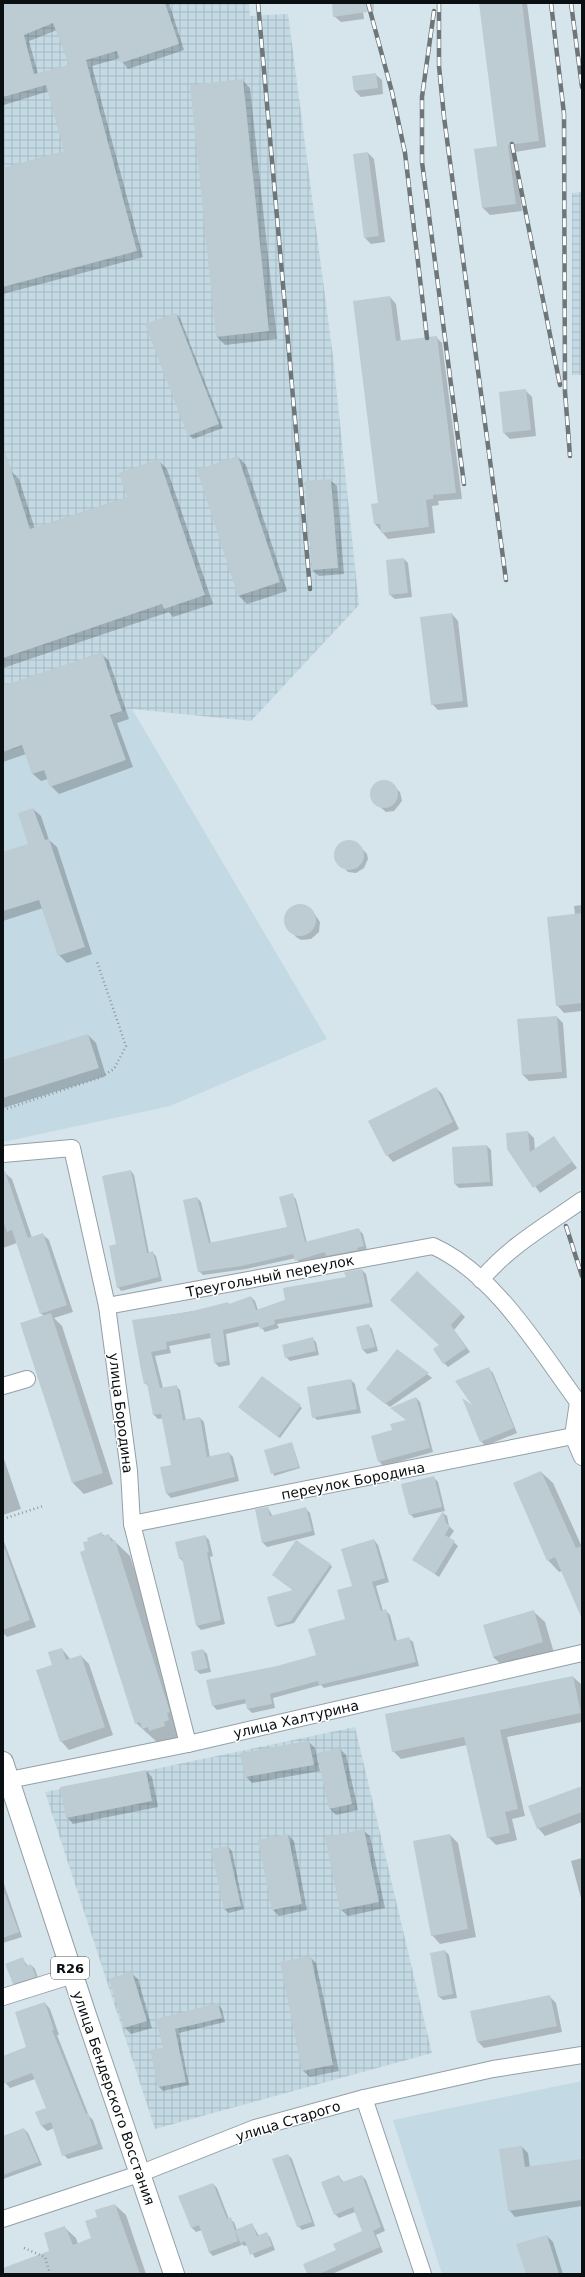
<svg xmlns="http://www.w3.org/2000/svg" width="585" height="2277" font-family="'DejaVu Sans',sans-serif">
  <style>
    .built { fill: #c3d9e3 }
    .industrial { fill: url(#industrial-grid) }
    .shadow { fill: #0003; fill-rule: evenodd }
    .building { fill: #bdcbd2; fill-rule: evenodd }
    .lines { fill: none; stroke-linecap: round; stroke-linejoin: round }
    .minor-casing { stroke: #93a0a6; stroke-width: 18 }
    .major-casing { stroke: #93a0a6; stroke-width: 22 }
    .path { stroke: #8e9a9f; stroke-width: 2.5; stroke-dasharray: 1 3; stroke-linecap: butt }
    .minor { stroke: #fff; stroke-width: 16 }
    .major { stroke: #fff; stroke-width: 20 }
    .rail-casing { stroke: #6d777b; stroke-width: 4.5 }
    .rail { stroke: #fff; stroke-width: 3; stroke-dasharray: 9; stroke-linecap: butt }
    .labels { text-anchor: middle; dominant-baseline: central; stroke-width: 3; stroke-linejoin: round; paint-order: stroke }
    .shield { fill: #fff; stroke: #545758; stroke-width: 1 }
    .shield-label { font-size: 13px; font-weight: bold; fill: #0a0f11 }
    .street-label { font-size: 14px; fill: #0a0f11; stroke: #fff }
  </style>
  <defs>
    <pattern id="industrial-grid" width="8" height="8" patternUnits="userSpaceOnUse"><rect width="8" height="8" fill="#c3d9e3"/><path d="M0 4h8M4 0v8" fill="none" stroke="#a6b9c2"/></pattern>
  </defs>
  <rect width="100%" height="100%" fill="#d6e5ec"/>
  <g class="built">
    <polygon points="132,709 327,1039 170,1106 3,1142 3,753"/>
    <polygon points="582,2081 582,2274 442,2274 393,2120"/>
  </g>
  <g class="industrial">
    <polygon points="3,3 249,3 250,16 288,14 333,357 359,605 251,721 132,709 3,753"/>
    <polygon points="582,192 582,375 572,375 572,193"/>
    <polygon points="355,1727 432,2053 155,2129 45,1792"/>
  </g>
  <g class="shadow">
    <path d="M3,3h166l15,47 -56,19 -8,-11 -28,8 51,191 -140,37v-125l63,-17 -17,-61 -45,14 -1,-2zM57,30l14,35 -33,9 -9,-33z"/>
    <polygon points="333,3 362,3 364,19 341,22 334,16"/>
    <polygon points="480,3 527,3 546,147 515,152 522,211 490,215 483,208 475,150 498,147"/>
    <polygon points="375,74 382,80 383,94 361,97 355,91 353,77"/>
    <polygon points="242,80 250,88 277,339 225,345 217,337"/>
    <polygon points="368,153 374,159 385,242 371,244 365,238"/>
    <polygon points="390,297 396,304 401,342 436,337 442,343 462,499 438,501 439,505 432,506 435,533 388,539 375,524 379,504"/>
    <polygon points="176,314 180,318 223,428 193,439 189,435"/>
    <polygon points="526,391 532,397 536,436 510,439 504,433"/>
    <polygon points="238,457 246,465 287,591 247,604 239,596"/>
    <polygon points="159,461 167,469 213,604 173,617 169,612 3,668 3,473 11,471 19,479 35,529 128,498"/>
    <polygon points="330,480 337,486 344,574 319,576 312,570 306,482"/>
    <polygon points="404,559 408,563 412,597 395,599 390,595"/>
    <polygon points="452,614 458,621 468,707 438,710 432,704"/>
    <polygon points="101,653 109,661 129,719 117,723 133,767 59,794 51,786 48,779 41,781 33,774 26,754 3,762 3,687"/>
    <polygon points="389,782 400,792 402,801 394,811 386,812 371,799 371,790 376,783"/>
    <polygon points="33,809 41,816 49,840 57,847 92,954 67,963 59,955 43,908 3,921 3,853 30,845"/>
    <polygon points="347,841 356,842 367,854 368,859 364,868 356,873 348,872 335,858 338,845"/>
    <polygon points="297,905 307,906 311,909 320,922 319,932 311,939 301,940 296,937 286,924 285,919 289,910"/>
    <polygon points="582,905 582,1011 564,1013 557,1005 575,915 574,906"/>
    <polygon points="557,1017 563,1023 567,1078 529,1081 523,1075"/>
    <polygon points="88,1035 96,1043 106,1076 3,1108 3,1061"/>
    <polygon points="436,1088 442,1094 459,1129 393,1162 387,1155"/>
    <polygon points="528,1132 534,1138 535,1150 554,1137 577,1168 540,1193 508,1148"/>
    <polygon points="487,1146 491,1150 493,1186 459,1188 455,1184 453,1148"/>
    <polygon points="131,1171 134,1175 149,1253 152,1252 156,1256 162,1281 121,1291 118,1287 117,1245"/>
    <polygon points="5,1173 12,1179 32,1238 42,1234 49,1240 73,1312 54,1318 62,1326 113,1484 84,1494 73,1483 44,1317 41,1313 17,1243 3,1248 3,1174"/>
    <polygon points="292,1195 296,1199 307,1243 359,1230 363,1234 367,1250 331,1259 328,1257 300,1264 296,1258 246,1269 203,1275 199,1271 197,1198 201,1202 211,1243 288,1228"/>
    <polygon points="362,1270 366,1274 373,1307 277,1324 279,1328 265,1332 260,1326 226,1334 230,1365 219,1367 215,1363 211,1338 169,1346 171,1353 155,1356 163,1388 176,1386 180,1390 186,1421 200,1418 204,1422 210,1458 229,1453 233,1457 239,1481 171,1498 167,1494 162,1468 172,1466 163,1418 158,1419 154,1415 148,1386 145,1383 133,1321 229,1305 251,1297 255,1301 258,1310 347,1278"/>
    <polygon points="396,1304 461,1313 465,1317 454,1330 470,1352 448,1367 444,1363 441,1345"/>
    <polygon points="368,1325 372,1329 378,1351 367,1354 363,1350 357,1328"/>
    <polygon points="312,1338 316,1342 319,1355 290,1361 286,1357"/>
    <polygon points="397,1350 432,1378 390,1407 367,1389"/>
    <polygon points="489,1369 493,1373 517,1433 485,1446 481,1441 475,1409"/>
    <polygon points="262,1377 302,1408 280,1438 241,1409"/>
    <polygon points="351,1380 355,1384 361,1413 317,1420 313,1416"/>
    <polygon points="416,1398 420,1402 433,1452 383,1466 379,1461 393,1431 407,1421"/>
    <polygon points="292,1443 300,1468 274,1476 267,1450"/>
    <polygon points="3,1456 21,1509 3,1515"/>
    <polygon points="541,1472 553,1483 582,1547 582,1616 562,1571 559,1572 548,1560"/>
    <polygon points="434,1478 438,1482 445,1511 414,1518 410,1514"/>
    <polygon points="268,1508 273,1517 306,1509 310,1513 315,1535 267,1547 263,1543"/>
    <polygon points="443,1513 447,1516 449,1526 454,1531 449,1538 458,1546 439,1577 414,1560"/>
    <polygon points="102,1534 105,1536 108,1535 130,1556 181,1714 179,1740 158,1743 136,1723 87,1551 90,1541"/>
    <polygon points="205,1536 209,1540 213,1556 210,1557 225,1624 201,1630 197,1626 184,1563 180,1558"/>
    <polygon points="3,1539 36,1627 7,1637 3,1633"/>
    <polygon points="374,1540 378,1545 389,1582 376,1586 383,1611 386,1611 390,1615 397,1641 408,1638 413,1642 419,1666 324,1688 321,1685 273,1698 275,1708 252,1713 248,1709 247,1703 217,1710 213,1706 278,1667 317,1656 347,1620 353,1587"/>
    <polygon points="330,1564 332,1567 294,1623 278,1627 275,1625 294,1591 273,1575"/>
    <polygon points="533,1611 545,1622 554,1653 505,1668 493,1657"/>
    <polygon points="62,1649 71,1660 81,1656 89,1664 113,1735 69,1750 61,1741 53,1666"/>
    <polygon points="203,1650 207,1654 211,1672 200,1674 196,1670"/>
    <polygon points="573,1677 581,1684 582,1691 582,1722 507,1737 525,1816 512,1819 517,1840 496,1845 488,1837 467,1745 401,1759 393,1751"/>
    <polygon points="309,1742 315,1748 320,1771 252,1783 246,1777"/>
    <polygon points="340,1749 346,1755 358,1810 336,1815 330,1809 318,1754"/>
    <polygon points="146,1771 152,1777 158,1807 73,1824 67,1817"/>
    <polygon points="582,1787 582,1822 545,1836 538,1828"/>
    <polygon points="363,1830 370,1836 385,1908 348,1916 341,1910 326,1838"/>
    <polygon points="288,1835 294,1841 307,1910 279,1916 273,1910"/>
    <polygon points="450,1835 458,1843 476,1937 440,1944 432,1935"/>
    <polygon points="228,1847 232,1851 244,1909 229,1913 224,1909"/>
    <polygon points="582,1858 582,1902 571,1861"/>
    <polygon points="3,1881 22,1937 3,1943"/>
    <polygon points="445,1951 449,1955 457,1998 443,2000 438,1996"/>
    <polygon points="310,1957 316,1963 339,2071 310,2077 303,2071"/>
    <polygon points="22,1958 28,1966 31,1965 35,1969 39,1981 17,1988 13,1983"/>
    <polygon points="131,1973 138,1979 152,2028 131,2034 125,2028 110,1979"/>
    <polygon points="550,1997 556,2003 562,2032 484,2048 478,2042 472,2012"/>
    <polygon points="45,2003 50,2009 59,2035 57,2035 89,2116 93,2120 103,2149 68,2159 63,2154 54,2128 47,2131 42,2126 37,2113 47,2109 35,2079 10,2088 3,2080 3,2057 27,2048"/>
    <polygon points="218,2005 222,2009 225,2022 179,2033 189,2085 163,2091 159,2087 164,2048 157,2020"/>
    <polygon points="24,2129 28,2133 42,2165 3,2179 3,2137"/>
    <polygon points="522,2147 528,2153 530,2168 582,2160 582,2206 515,2217 509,2210"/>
    <polygon points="288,2155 292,2159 315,2226 302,2230 298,2226"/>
    <polygon points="339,2176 344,2183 362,2176 366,2180 385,2231 376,2235 383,2252 332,2274 308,2274 363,2232 355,2212 339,2218 335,2214"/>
    <polygon points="213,2184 217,2188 229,2219 234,2222 237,2230 252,2224 259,2236 266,2233 270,2237 275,2250 255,2258 248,2245 244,2246 241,2243 242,2245 213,2256 209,2252 202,2230 196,2232 192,2228 179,2197"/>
    <polygon points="115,2205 126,2215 146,2274 3,2274 3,2269 50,2252 65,2228 76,2238 78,2244 92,2239 99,2217"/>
    <polygon points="547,2236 553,2242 563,2274 527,2274"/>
  </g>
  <g class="building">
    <path d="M3,3h162l14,41 -58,19 -4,-12 -31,9 51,191 -134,36v-119l61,-17 -18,-66 -43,12zM53,23l16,42 -35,9 -10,-39z"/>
    <polygon points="332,3 374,3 374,11 333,17"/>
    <polygon points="479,3 522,3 539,141 508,145 516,204 482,208 474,149 497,146"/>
    <polygon points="376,73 378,88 354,91 352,76"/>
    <polygon points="243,79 269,331 216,337 190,85"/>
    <polygon points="368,152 379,236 364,238 353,154"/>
    <polygon points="390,296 396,341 437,336 456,493 433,495 433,499 426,500 429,527 381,533 380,524 374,524 371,504 378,503 353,301"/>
    <polygon points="176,313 219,424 188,436 145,324"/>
    <polygon points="526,389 531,430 503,433 499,392"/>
    <polygon points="3,454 6,454 30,529 127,497 119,473 159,459 205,595 164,609 162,604 3,658"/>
    <polygon points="238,456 280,582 238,596 197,470"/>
    <polygon points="331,479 338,568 312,570 305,481"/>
    <polygon points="404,558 408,593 389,595 386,560"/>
    <polygon points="452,613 463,701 431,705 420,617"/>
    <polygon points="102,652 122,711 110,715 126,760 50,787 44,770 32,774 22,745 3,752 3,686"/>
    <circle cx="384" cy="794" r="14"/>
    <polygon points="33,808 45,840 49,839 85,947 58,956 39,900 3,911 3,852 28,844 18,813"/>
    <circle cx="349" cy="855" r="15"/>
    <circle cx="300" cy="920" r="16"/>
    <polygon points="582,913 582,1003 556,1006 547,917"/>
    <polygon points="557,1016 562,1072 522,1075 517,1019"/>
    <polygon points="88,1034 99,1068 3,1098 3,1060"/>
    <polygon points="436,1087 453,1122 386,1156 368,1121"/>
    <polygon points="528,1131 530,1152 554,1136 572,1162 533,1188 507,1149 506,1133"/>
    <polygon points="487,1145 490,1182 454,1184 452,1147"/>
    <polygon points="131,1170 147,1253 153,1251 159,1277 117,1288 109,1246 116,1244 102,1176"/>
    <polygon points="3,1171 5,1171 28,1238 43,1233 67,1305 40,1314 12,1230 7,1232 3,1220"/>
    <polygon points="293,1193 305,1242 359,1228 364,1246 357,1248 358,1250 326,1256 325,1252 295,1261 293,1254 242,1266 198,1272 183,1200 197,1197 209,1243 287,1227 279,1197"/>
    <polygon points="362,1269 370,1303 274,1320 275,1324 260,1329 258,1322 223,1330 227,1361 214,1363 210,1333 166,1342 167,1349 151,1352 160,1388 177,1385 183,1420 200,1417 207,1457 229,1452 235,1477 166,1494 160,1467 171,1465 161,1414 153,1415 147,1383 144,1384 141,1370 132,1320 189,1312 228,1302 229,1304 251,1296 256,1310 285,1300 283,1288 346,1277 344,1272"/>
    <polygon points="417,1271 462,1313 451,1325 466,1348 443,1364 433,1349 439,1345 390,1300"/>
    <polygon points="51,1313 103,1473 72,1483 20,1323"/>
    <polygon points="369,1324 375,1347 362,1350 356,1327"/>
    <polygon points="313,1337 316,1351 285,1358 282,1345"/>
    <polygon points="397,1349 429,1373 385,1404 366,1389"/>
    <polygon points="489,1367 514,1428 480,1442 462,1398 472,1405 455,1381"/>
    <polygon points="262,1376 301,1405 278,1437 238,1407"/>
    <polygon points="351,1379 357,1409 312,1418 307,1387"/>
    <polygon points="416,1397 430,1448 378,1462 371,1436 392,1430 390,1424 406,1420 390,1408"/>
    <polygon points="292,1442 299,1467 271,1474 264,1450"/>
    <polygon points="541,1471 576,1548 582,1546 582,1619 555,1557 547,1561 513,1483"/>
    <polygon points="434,1476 442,1507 409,1515 401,1484"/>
    <polygon points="268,1507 270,1516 306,1507 312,1531 262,1543 255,1509"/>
    <polygon points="443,1511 446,1523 450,1526 445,1535 455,1541 435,1574 412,1560"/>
    <polygon points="102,1532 103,1536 109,1534 111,1541 115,1540 170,1712 167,1713 169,1720 164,1722 165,1726 149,1731 148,1727 142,1729 140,1722 135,1724 80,1552 85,1550 83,1542 88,1541 87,1538"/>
    <polygon points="205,1535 209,1552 207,1553 221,1620 196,1626 182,1558 179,1559 175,1542"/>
    <polygon points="374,1539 385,1578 372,1582 381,1611 386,1609 394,1641 409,1637 416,1662 319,1685 318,1681 270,1694 272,1704 247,1709 245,1699 212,1706 206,1680 277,1666 316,1655 308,1629 345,1619 337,1590 352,1586 341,1549"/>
    <polygon points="296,1540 331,1564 291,1621 275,1626 267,1597 293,1590 272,1575"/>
    <polygon points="3,1549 5,1549 30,1620 3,1630"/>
    <polygon points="534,1610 543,1642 493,1657 483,1625"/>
    <polygon points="62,1648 66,1660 81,1655 105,1727 60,1742 36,1670 52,1665 48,1652"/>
    <polygon points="203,1649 208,1668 195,1671 191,1652"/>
    <polygon points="573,1676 581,1713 500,1730 518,1809 505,1812 510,1833 487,1838 464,1737 392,1752 385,1714"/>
    <polygon points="309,1741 314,1765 245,1777 240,1753"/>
    <polygon points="340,1748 352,1804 329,1809 317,1753"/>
    <polygon points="146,1770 152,1801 66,1818 60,1787"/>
    <polygon points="582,1786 582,1812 537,1829 528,1806"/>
    <polygon points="364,1829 379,1902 340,1910 325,1837"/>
    <polygon points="288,1834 302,1904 272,1910 258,1840"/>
    <polygon points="450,1834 468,1929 431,1936 413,1841"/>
    <polygon points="228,1846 241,1906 224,1909 211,1849"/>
    <polygon points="3,1894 5,1894 19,1932 3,1938"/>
    <polygon points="445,1950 453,1994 438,1997 430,1953"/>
    <polygon points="311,1956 333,2065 302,2071 280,1962"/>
    <polygon points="23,1957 26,1966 31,1964 36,1977 13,1984 5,1964"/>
    <polygon points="132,1972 147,2021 124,2028 109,1979"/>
    <polygon points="550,1995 557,2026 477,2042 470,2011"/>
    <polygon points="45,2002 54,2030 52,2030 86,2114 88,2113 98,2144 62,2156 51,2122 41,2126 35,2112 46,2108 32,2073 3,2084 3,2056 26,2047 15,2012"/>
    <polygon points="218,2003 222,2018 175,2029 186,2082 158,2087 150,2050 163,2048 156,2019"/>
    <polygon points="24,2128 39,2162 3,2175 3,2136"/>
    <polygon points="522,2146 525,2167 582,2159 582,2200 508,2211 499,2149"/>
    <polygon points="288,2154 312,2222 297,2227 272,2159"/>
    <polygon points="339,2175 342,2182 362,2175 381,2227 373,2231 380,2247 319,2274 307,2274 303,2264 336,2250 333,2244 362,2231 353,2207 334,2215 321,2182"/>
    <polygon points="213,2183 227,2219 231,2217 238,2241 209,2252 199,2225 191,2228 178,2196"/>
    <polygon points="115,2204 140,2274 3,2274 3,2268 49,2251 44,2233 65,2226 73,2245 91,2238 85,2221 97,2217 95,2210"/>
    <polygon points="252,2223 257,2236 267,2232 272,2246 250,2255 245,2241 240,2243 235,2230"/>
    <polygon points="547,2235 559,2274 526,2274 516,2244"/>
  </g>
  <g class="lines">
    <defs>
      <g id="minor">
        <polyline points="3,1154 72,1148 107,1306 129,1471 132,1524 188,1744"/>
        <path d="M481,1280c28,-34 66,-55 101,-80"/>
        <path d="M107,1306l326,-60c62,28 106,103 145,156l-5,34 9,21"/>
        <polyline points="3,1386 27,1379"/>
        <polyline points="132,1524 573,1436"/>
        <polyline points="9,1780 188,1744 582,1653"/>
        <polyline points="3,1997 73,1975"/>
        <polyline points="364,2098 423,2274"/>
        <polyline points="3,2219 139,2174 255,2128 364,2098 493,2069 582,2055"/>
      </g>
      <polyline id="major" points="3,1762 86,2015 174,2274"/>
    </defs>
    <use href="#minor" class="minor-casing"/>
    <use href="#major" class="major-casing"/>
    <g class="path">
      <polyline points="3,1110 99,1078 114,1069 126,1046 97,962"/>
      <polyline points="3,1519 43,1506"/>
      <polyline points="24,2248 45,2257 50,2274"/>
    </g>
    <use href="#minor" class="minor"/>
    <use href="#major" class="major"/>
    <defs>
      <g id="rail">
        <polyline points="258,3 310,589"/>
        <polyline points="368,3 392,92 405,153 427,338"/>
        <polyline points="439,3 439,66 444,117 506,580"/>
        <polyline points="551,3 564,114 565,392 570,456"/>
        <polyline points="571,3 582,87"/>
        <polyline points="434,11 422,97 422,162 464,484"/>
        <polyline points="512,144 560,385"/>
        <polyline points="566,1226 582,1276"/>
      </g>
    </defs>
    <use href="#rail" class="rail-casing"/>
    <use href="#rail" class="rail"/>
  </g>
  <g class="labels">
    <rect class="shield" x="51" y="1957" width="38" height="22" rx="3"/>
    <g class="shield-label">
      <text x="70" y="1968">R26</text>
    </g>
    <g class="street-label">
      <text transform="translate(270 1276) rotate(-11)">Треугольный переулок</text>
      <text transform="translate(121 1413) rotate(83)">улица Бородина</text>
      <text transform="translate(353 1481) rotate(-11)">переулок Бородина</text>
      <text transform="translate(296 1719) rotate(-13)">улица Халтурина</text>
      <text transform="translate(114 2098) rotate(71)">улица Бендерского Восстания</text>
      <text transform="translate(288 2121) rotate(-17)">улица Старого</text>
    </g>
  </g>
  <rect width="585" height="2277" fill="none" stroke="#0a0f11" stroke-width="8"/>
</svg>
